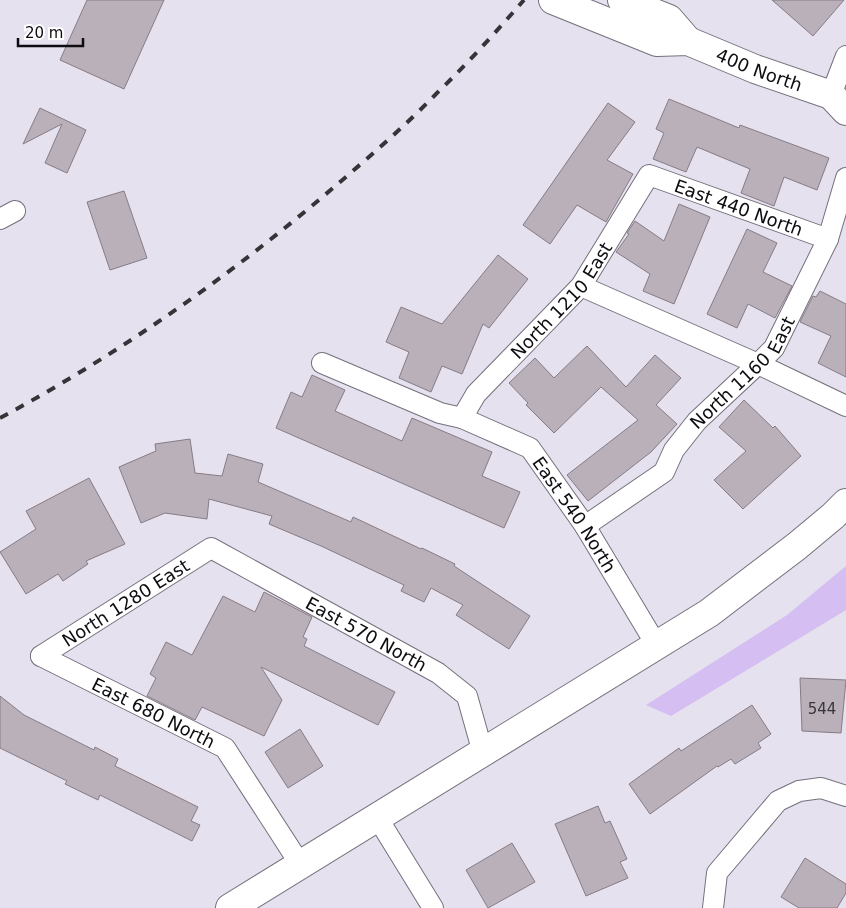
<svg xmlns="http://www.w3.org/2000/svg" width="846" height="908" font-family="'DejaVu Sans',sans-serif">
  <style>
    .green { fill: #d4bef2 }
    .building { fill: #bab0ba; stroke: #867c86 }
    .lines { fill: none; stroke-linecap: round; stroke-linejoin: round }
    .minor-casing { stroke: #75707c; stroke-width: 22 }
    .secondary-casing { stroke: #75707c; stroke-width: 30 }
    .minor { stroke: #fff; stroke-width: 20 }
    .secondary { stroke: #fff; stroke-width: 28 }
    .rail { stroke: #363339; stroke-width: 4; stroke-dasharray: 9 9; stroke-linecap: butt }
    .labels { text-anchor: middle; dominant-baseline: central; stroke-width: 4.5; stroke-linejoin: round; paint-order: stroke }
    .number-label { font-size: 15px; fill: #39353a }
    .street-label { font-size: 18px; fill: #0e0c10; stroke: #fff }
  </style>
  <rect width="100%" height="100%" fill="#e6e1ee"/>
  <polygon class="green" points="846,566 846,610 671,716 646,705 787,615"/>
  <g class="building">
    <polygon points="87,0 164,0 124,89 60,60"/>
    <polygon points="772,0 844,0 813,36"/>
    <polygon points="669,99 739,128 740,125 829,158 817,190 784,177 774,206 741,193 750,169 697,147 686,172 653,159 664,133 656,129"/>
    <polygon points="608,103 635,122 607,160 633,174 606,222 577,205 550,244 523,225"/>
    <polygon points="40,108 86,130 67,173 45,163 62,124 23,144"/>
    <polygon points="124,191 147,258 110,270 87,202"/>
    <polygon points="679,204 710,217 674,304 643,291 650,274 616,252 629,234 627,233 635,221 664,241"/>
    <polygon points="747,229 777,243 763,272 792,286 775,318 748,304 737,328 707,314"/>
    <polygon points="498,255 528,279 489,328 483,324 462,374 442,366 431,392 399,378 409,352 386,342 401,307 442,324"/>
    <polygon points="820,291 846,304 846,377 818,363 831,336 800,322 813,296 816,297"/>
    <polygon points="587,346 626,387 655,355 681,378 656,405 677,424 651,452 588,501 567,475 638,420 601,387 554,433 526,405 528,403 509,383 535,358 554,378"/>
    <polygon points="312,375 345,390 335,411 402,441 412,418 492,452 482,476 520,492 504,528 276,428 291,392 302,397"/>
    <polygon points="744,400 773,428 775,426 801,456 743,509 714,480 746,451 719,427"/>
    <polygon points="190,439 195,473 222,476 228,454 263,464 258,482 351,522 353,517 421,549 422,548 455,564 454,566 530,616 509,649 456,615 463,605 431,588 424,602 401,591 404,585 321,546 269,524 272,516 209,499 207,519 165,513 141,523 119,467 156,451 155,444"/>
    <polygon points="89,478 125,544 86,561 88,564 63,581 58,574 26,594 0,552 36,529 26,511"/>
    <polygon points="264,592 312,617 303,637 307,639 304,646 395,692 378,725 261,667 282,700 264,736 202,707 195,720 147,696 156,678 150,674 166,642 192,655 223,596 255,612"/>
    <polygon points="800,678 846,680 841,733 802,731"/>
    <polygon points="0,696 24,715 94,750 95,747 118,759 115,766 198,807 191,821 200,825 192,841 100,795 98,800 65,784 67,781 0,748"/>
    <polygon points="752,705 771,734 758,743 761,748 735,764 731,759 718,767 717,766 650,814 629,784 679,748 681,751"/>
    <polygon points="300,729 323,766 288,788 265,752"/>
    <polygon points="598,806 605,823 610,821 627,859 620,862 628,878 586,896 555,824"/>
    <polygon points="512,843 535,882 488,908 466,870"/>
    <polygon points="805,858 846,884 846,893 837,908 799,908 781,897"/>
  </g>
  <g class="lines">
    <defs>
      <g id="minor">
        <polyline points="831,95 846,56"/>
        <polyline points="0,219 15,211"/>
        <polyline points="581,286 758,364 846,406"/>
        <path id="s1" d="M322,363l118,50 22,5 68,30 55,78 72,120"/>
        <path id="s2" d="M462,418l14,-24 105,-108 68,-111 179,64"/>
        <path id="s3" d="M585,526l79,-54 10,-22 23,-29 61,-57 16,-16 54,-109 18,-61"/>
        <path id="s4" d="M41,656l170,-108 227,125 29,23 16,57"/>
        <path id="s5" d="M41,656l184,92 75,116"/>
        <polyline points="377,817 433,908"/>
        <polyline points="713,908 717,873 778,801 799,791 821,788 846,796"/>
      </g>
      <g id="secondary">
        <path id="s6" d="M553,0l104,42 31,-1 67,28 76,26 15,16"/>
        <polyline points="622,0 669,19 688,41"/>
        <polyline points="230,908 709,613 797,546 833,516 846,503"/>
      </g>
    </defs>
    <use href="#minor" class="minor-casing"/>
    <use href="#secondary" class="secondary-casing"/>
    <use href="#minor" class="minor"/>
    <use href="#secondary" class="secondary"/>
    <path class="rail" d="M0,418c119,-64 230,-142 333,-230 35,-30 71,-61 103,-94 31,-30 60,-62 88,-94"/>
  </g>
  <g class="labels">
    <g class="number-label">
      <text x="822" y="709">544</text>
    </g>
    <g class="street-label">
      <text stroke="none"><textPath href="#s6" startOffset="220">400 North</textPath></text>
      <text stroke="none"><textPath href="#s2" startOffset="404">East 440 North</textPath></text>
      <text stroke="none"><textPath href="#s2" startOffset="155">North 1210 East</textPath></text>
      <text stroke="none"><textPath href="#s3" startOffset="224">North 1160 East</textPath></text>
      <text stroke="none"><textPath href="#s1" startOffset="305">East 540 North</textPath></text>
      <text stroke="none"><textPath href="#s4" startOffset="100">North 1280 East</textPath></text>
      <text stroke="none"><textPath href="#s4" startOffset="379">East 570 North</textPath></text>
      <text stroke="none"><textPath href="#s5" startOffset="126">East 680 North</textPath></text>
    </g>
  </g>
  <path d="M18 38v8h65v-8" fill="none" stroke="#0e0c10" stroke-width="2.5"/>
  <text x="25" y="38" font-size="15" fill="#0e0c10" stroke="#ffffff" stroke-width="4" paint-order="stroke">20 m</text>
</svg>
